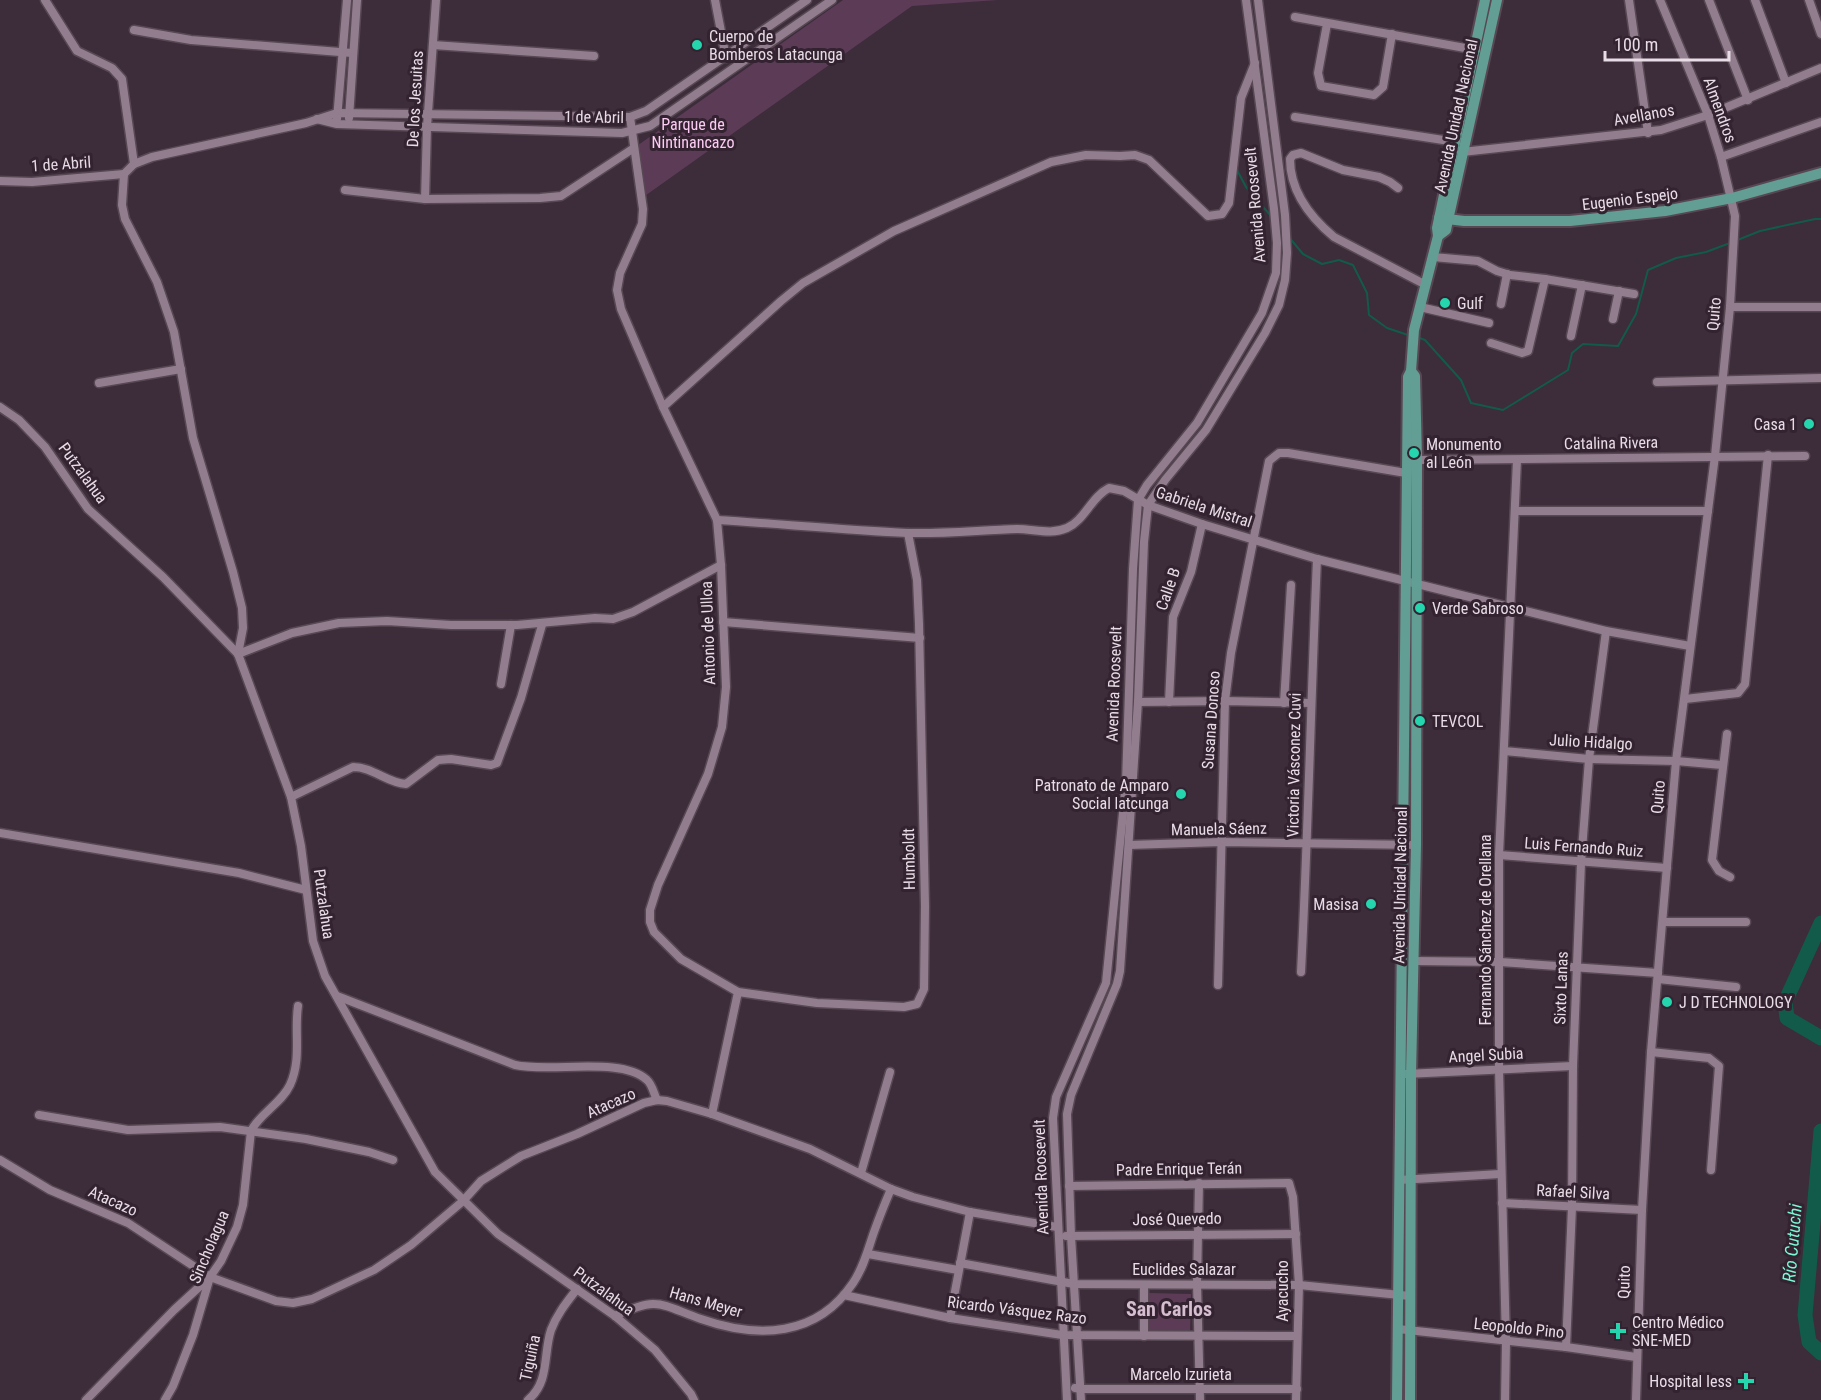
<svg xmlns="http://www.w3.org/2000/svg" width="1821" height="1400" font-family="'Roboto Condensed',sans-serif">
  <style>
    .green { fill: #5c3b57 }
    .lines { fill: none; stroke-linecap: round; stroke-linejoin: round }
    .stream { stroke: #125b4a; stroke-width: 2 }
    .river { stroke: #125b4a; stroke-width: 15 }
    .minor-casing { stroke: #574854; stroke-width: 11 }
    .major-casing { stroke: #574854; stroke-width: 14 }
    .minor { stroke: #927d8e; stroke-width: 8 }
    .major { stroke: #629e93; stroke-width: 10 }
    .poi-dot { fill: #25d5ae; stroke: #332230; stroke-width: 2 }
    .labels { text-anchor: middle; dominant-baseline: central; stroke-width: 6; stroke-linejoin: round; paint-order: stroke }
    .poi-label { font-size: 16px; fill: #e8dce6; stroke: #332230; text-anchor: start }
    .street-label { font-size: 16px; fill: #e8dce6; stroke: #332230 }
    .park-label { font-size: 16px; fill: #fcccf4; stroke: #332230 }
    .water-label { font-size: 18px; font-style: italic; fill: #7af7d4; stroke: #332230 }
    .quarter-label { font-size: 20px; font-weight: bold; fill: #d4bed0; stroke: #332230 }
  </style>
  <rect width="100%" height="100%" fill="#3d2c3a"/>
  <g class="green">
    <polygon points="843,0 998,0 912,6 642,198 634,148"/>
    <polygon points="1149,1293 1191,1294 1190,1333 1148,1333"/>
  </g>
  <g class="lines">
    <g class="stream">
      <polyline points="1237,170 1246,187 1271,216"/>
      <polyline points="1288,236 1303,254 1322,264 1339,260 1353,265 1367,293 1369,315 1387,328 1411,336"/>
      <polyline points="1735,241 1760,231 1815,219 1821,219"/>
      <polyline points="1417,337 1425,340 1461,380 1471,403 1503,410 1568,370 1572,353 1583,344 1618,346 1636,314 1648,270 1676,258 1706,252 1730,243"/>
    </g>
    <g class="river">
      <polyline points="1821,923 1785,1002 1787,1018 1821,1038"/>
      <polyline points="1821,1131 1805,1315 1809,1342 1821,1353"/>
    </g>
    <defs>
      <g id="minor">
        <polyline points="45,0 77,51 112,68 122,79 134,164"/>
        <polyline points="715,0 726,58"/>
        <polyline points="1629,0 1648,133"/>
        <polyline points="1709,0 1748,100"/>
        <polyline points="1755,0 1786,83"/>
        <polyline points="1809,0 1821,34"/>
        <polyline points="1295,17 1476,50"/>
        <polyline points="1327,24 1318,73 1321,86 1374,95 1383,87 1392,34"/>
        <polyline points="134,30 191,40 352,53"/>
        <polyline points="433,45 594,56"/>
        <polyline points="630,117 643,209 642,224 620,273 617,290 621,309 663,407 717,520 721,565 726,687 722,727 708,774 658,885 650,910 650,922 654,932 681,959 738,992 712,1114"/>
        <polyline points="1295,117 1456,142"/>
        <polyline points="349,118 357,0"/>
        <polyline points="317,119 337,124 622,133 650,126 832,0"/>
        <polyline points="337,119 347,0"/>
        <polyline points="1462,152 1661,130 1708,115 1821,68"/>
        <polyline points="1721,157 1821,122"/>
        <polyline points="0,181 32,182 124,174"/>
        <path d="M1398,188l-8,-6 -11,-5 -36,-7 -42,-17 -8,2 -3,4c0,33 20,58 44,78l92,48"/>
        <polyline points="345,190 425,199 540,198 561,196 634,148"/>
        <polyline points="425,199 427,127 436,0"/>
        <polyline points="1433,257 1478,261 1497,271 1510,275 1545,279 1528,351 1522,353 1491,343"/>
        <polyline points="1545,279 1634,294"/>
        <polyline points="1501,304 1507,274"/>
        <polyline points="1420,307 1489,323"/>
        <polyline points="1730,307 1821,307"/>
        <polyline points="1613,319 1619,291"/>
        <polyline points="1571,336 1582,285"/>
        <polyline points="1657,382 1821,378"/>
        <polyline points="99,383 181,369"/>
        <polyline points="0,407 19,420 45,447 88,509 163,577 238,654 291,797 301,846 313,941 325,976 435,1172 498,1234 615,1316 655,1350 691,1394 694,1400"/>
        <polyline points="663,407 781,301 803,283 894,231 1051,162 1086,155 1120,156 1135,155 1149,160 1208,216 1222,214 1229,203 1241,98 1255,63"/>
        <polyline points="1417,460 1805,456"/>
        <polyline points="1515,511 1708,511"/>
        <path d="M717,520c64,4 127,10 191,13 37,1 73,-3 109,-4 17,0 34,6 50,-1 18,-8 24,-31 42,-40l15,3 24,14 54,19 115,35 289,72 84,15"/>
        <polyline points="723,622 920,638"/>
        <polyline points="238,654 243,628 242,608 233,572 193,438 174,332 157,282 125,219 122,205 124,174 134,164 152,157 306,123 337,113 630,117 646,111 807,0"/>
        <polyline points="238,654 292,633 339,623 387,621 451,625 517,625 595,618 613,619 633,612 721,565"/>
        <polyline points="501,684 511,625"/>
        <polyline points="1685,699 1738,693 1745,684 1768,455"/>
        <polyline points="1138,702 1225,701 1310,703"/>
        <polyline points="1169,702 1173,617 1191,572 1202,524"/>
        <polyline points="1284,703 1291,585"/>
        <polyline points="1727,734 1712,860 1719,871 1730,877"/>
        <polyline points="1504,751 1589,759 1676,761 1722,765"/>
        <path d="M291,797l62,-30c20,0 34,16 53,17l32,-24 13,-1 40,6 6,-2 24,-65 21,-73"/>
        <polyline points="0,833 239,873 306,890"/>
        <polyline points="1129,845 1221,842 1416,845"/>
        <polyline points="1499,855 1667,868"/>
        <polyline points="1663,922 1746,922"/>
        <polyline points="1414,961 1500,962 1658,973"/>
        <path d="M1301,972c7,-137 10,-275 16,-413"/>
        <polyline points="1658,979 1736,987"/>
        <polyline points="1218,985 1225,701 1231,653 1269,461 1279,453 1288,453 1406,473"/>
        <polyline points="738,992 817,1003 904,1007 917,1004 924,989 925,906 919,624 917,580 908,533"/>
        <path d="M337,996l178,69c36,8 106,-9 132,15 5,4 7,14 10,20"/>
        <polyline points="1651,1052 1709,1058 1719,1066 1711,1170"/>
        <polyline points="1405,1074 1573,1066"/>
        <polyline points="39,1115 128,1130 220,1127 306,1139 369,1152 393,1160"/>
        <polyline points="0,1160 50,1190 128,1223 210,1277 276,1301 293,1303 312,1299 374,1270 411,1245 463,1201 481,1181 521,1156 577,1134 644,1103 657,1100 667,1101 712,1114 810,1149 891,1189 913,1197 970,1212 1057,1227"/>
        <polyline points="861,1173 890,1072"/>
        <polyline points="1399,1180 1500,1174"/>
        <polyline points="1199,1183 1197,1283 1200,1400"/>
        <polyline points="1069,1186 1289,1183 1293,1197 1299,1285 1296,1400"/>
        <polyline points="1502,1203 1642,1210"/>
        <polyline points="1066,1236 1296,1234"/>
        <polyline points="868,1254 958,1270"/>
        <polyline points="960,1263 1074,1284 1299,1285 1410,1296"/>
        <polyline points="844,1295 950,1318 1062,1335 1297,1336"/>
        <path d="M615,1316c44,-20 44,-12 86,3 57,20 116,18 152,-36 11,-16 15,-34 21,-51 5,-14 11,-29 17,-43"/>
        <polyline points="950,1318 970,1212"/>
        <polyline points="1398,1329 1566,1347 1636,1357"/>
        <polyline points="1144,1336 1144,1285"/>
        <polyline points="1566,1347 1572,1207 1573,1066 1581,863 1589,759 1606,631"/>
        <polyline points="1075,1388 1081,1389 1297,1389"/>
        <polyline points="86,1400 174,1310 210,1277"/>
        <path d="M165,1400l8,-14 20,-51 17,-58 11,-16 16,-34 6,-22 8,-74c9,-18 30,-27 39,-46 12,-26 4,-53 8,-79"/>
        <path d="M528,1400c22,-18 15,-46 23,-70 6,-16 16,-28 26,-41"/>
        <polyline points="1067,1400 1053,1118 1056,1097 1106,983 1126,783 1133,569 1138,500 1147,485 1197,423 1262,313 1276,273 1277,243 1274,209 1246,0"/>
        <polyline points="1081,1400 1071,1236 1067,1114 1071,1095 1117,984 1120,971 1138,702 1144,542 1148,505 1165,480 1206,430 1265,333 1279,305 1285,280 1287,253 1285,215 1258,0"/>
        <polyline points="1505,1400 1506,1342 1499,1069 1499,855 1517,460"/>
        <polyline points="1636,1400 1642,1210 1651,1052 1676,761 1715,456 1730,307 1735,216 1721,157 1708,115 1660,0"/>
      </g>
      <g id="major">
        <polyline points="1439,218 1464,221 1570,221 1665,211 1732,198 1821,173"/>
        <polyline points="1438,236 1446,230 1448,220 1497,0"/>
        <polyline points="1397,1400 1408,377 1411,371 1414,330 1438,236 1437,228 1485,0"/>
        <polyline points="1410,1400 1411,1074 1416,845 1417,460 1415,376 1411,371"/>
      </g>
    </defs>
    <use href="#minor" class="minor-casing"/>
    <use href="#major" class="major-casing"/>
    <use href="#minor" class="minor"/>
    <use href="#major" class="major"/>
  </g>
  <g class="poi-dot">
    <circle cx="697" cy="45" r="6"/>
    <circle cx="1445" cy="303" r="6"/>
    <circle cx="1809" cy="424" r="6"/>
    <circle cx="1414" cy="453" r="6"/>
    <circle cx="1420" cy="608" r="6"/>
    <circle cx="1420" cy="721" r="6"/>
    <circle cx="1181" cy="794" r="6"/>
    <circle cx="1371" cy="904" r="6"/>
    <circle cx="1667" cy="1002" r="6"/>
    <path d="M1615 1322h6v6h6v6h-6v6h-6v-6h-6v-6h6z"/>
    <path d="M1743 1372h6v6h6v6h-6v6h-6v-6h-6v-6h6z"/>
  </g>
  <g class="labels">
    <g class="poi-label">
      <text x="709" y="36">Cuerpo de<tspan x="709" dy="18">Bomberos Latacunga</tspan></text>
      <text x="1457" y="303">Gulf</text>
      <text x="1797" y="424" text-anchor="end">Casa 1</text>
      <text x="1426" y="444">Monumento<tspan x="1426" dy="18">al León</tspan></text>
      <text x="1432" y="608">Verde Sabroso</text>
      <text x="1432" y="721">TEVCOL</text>
      <text x="1169" y="785" text-anchor="end">Patronato de Amparo<tspan x="1169" dy="18">Social latcunga</tspan></text>
      <text x="1359" y="904" text-anchor="end">Masisa</text>
      <text x="1679" y="1002">J D TECHNOLOGY</text>
      <text x="1632" y="1322">Centro Médico<tspan x="1632" dy="18">SNE-MED</tspan></text>
      <text x="1732" y="1381" text-anchor="end">Hospital Iess</text>
    </g>
    <g class="street-label">
      <text transform="translate(415 99) rotate(-87)">De los Jesuitas</text>
      <text transform="translate(1720 110) rotate(70)">Almendros</text>
      <text transform="translate(1644 115) rotate(-10)">Avellanos</text>
      <text transform="translate(1456 116) rotate(-78)">Avenida Unidad Nacional</text>
      <text transform="translate(594 117) rotate(1)">1 de Abril</text>
      <text transform="translate(61 164) rotate(-4)">1 de Abril</text>
      <text transform="translate(1630 199) rotate(-7)">Eugenio Espejo</text>
      <text transform="translate(1255 205) rotate(-95)">Avenida Roosevelt</text>
      <text transform="translate(1714 314) rotate(-85)">Quito</text>
      <text transform="translate(1611 443) rotate(-1)">Catalina Rivera</text>
      <text transform="translate(83 473) rotate(54)">Putzalahua</text>
      <text transform="translate(1204 507) rotate(18)">Gabriela Mistral</text>
      <text transform="translate(1168 589) rotate(-71)">Calle B</text>
      <text transform="translate(708 633) rotate(-92)">Antonio de Ulloa</text>
      <text transform="translate(1114 684) rotate(-88)">Avenida Roosevelt</text>
      <text transform="translate(1211 720) rotate(-86)">Susana Donoso</text>
      <text transform="translate(1591 742) rotate(3)">Julio Hidalgo</text>
      <text transform="translate(1294 765) rotate(-89)">Victoria Vásconez Cuvi</text>
      <text transform="translate(1658 797) rotate(-85)">Quito</text>
      <text transform="translate(1219 829) rotate(-1)">Manuela Sáenz</text>
      <text transform="translate(1584 847) rotate(4)">Luis Fernando Ruiz</text>
      <text transform="translate(909 859) rotate(-91)">Humboldt</text>
      <text transform="translate(1400 885) rotate(-89)">Avenida Unidad Nacional</text>
      <text transform="translate(324 904) rotate(82)">Putzalahua</text>
      <text transform="translate(1485 930) rotate(-90)">Fernando Sánchez de Orellana</text>
      <text transform="translate(1561 988) rotate(-88)">Sixto Lanas</text>
      <text transform="translate(1486 1055) rotate(-3)">Angel Subia</text>
      <text transform="translate(611 1103) rotate(-24)">Atacazo</text>
      <text transform="translate(1179 1169) rotate(-1)">Padre Enrique Terán</text>
      <text transform="translate(1041 1177) rotate(-92)">Avenida Roosevelt</text>
      <text transform="translate(1573 1192) rotate(3)">Rafael Silva</text>
      <text transform="translate(113 1201) rotate(24)">Atacazo</text>
      <text transform="translate(1177 1219) rotate(-1)">José Quevedo</text>
      <text transform="translate(209 1247) rotate(-67)">Sincholagua</text>
      <text x="1184" y="1269">Euclides Salazar</text>
      <text transform="translate(1624 1282) rotate(-88)">Quito</text>
      <text transform="translate(604 1291) rotate(36)">Putzalahua</text>
      <text transform="translate(1282 1291) rotate(-90)">Ayacucho</text>
      <text transform="translate(706 1302) rotate(16)">Hans Meyer</text>
      <text transform="translate(1017 1310) rotate(7)">Ricardo Vásquez Razo</text>
      <text transform="translate(1519 1328) rotate(6)">Leopoldo Pino</text>
      <text transform="translate(530 1358) rotate(-78)">Tiguiña</text>
      <text x="1181" y="1374">Marcelo Izurieta</text>
    </g>
    <g class="park-label">
      <text x="693" y="124">Parque de<tspan x="693" dy="18">Nintinancazo</tspan></text>
    </g>
    <g class="water-label">
      <text transform="translate(1792 1243) rotate(-85)">Río Cutuchi</text>
    </g>
    <g class="quarter-label">
      <text x="1169" y="1309">San Carlos</text>
    </g>
  </g>
  <path d="M1605 51v9h124v-9" fill="none" stroke="#e8dce6" stroke-width="3"/>
  <text x="1614" y="51" font-size="18" fill="#e8dce6" stroke="#332230" stroke-width="4.5" paint-order="stroke">100 m</text>
</svg>
